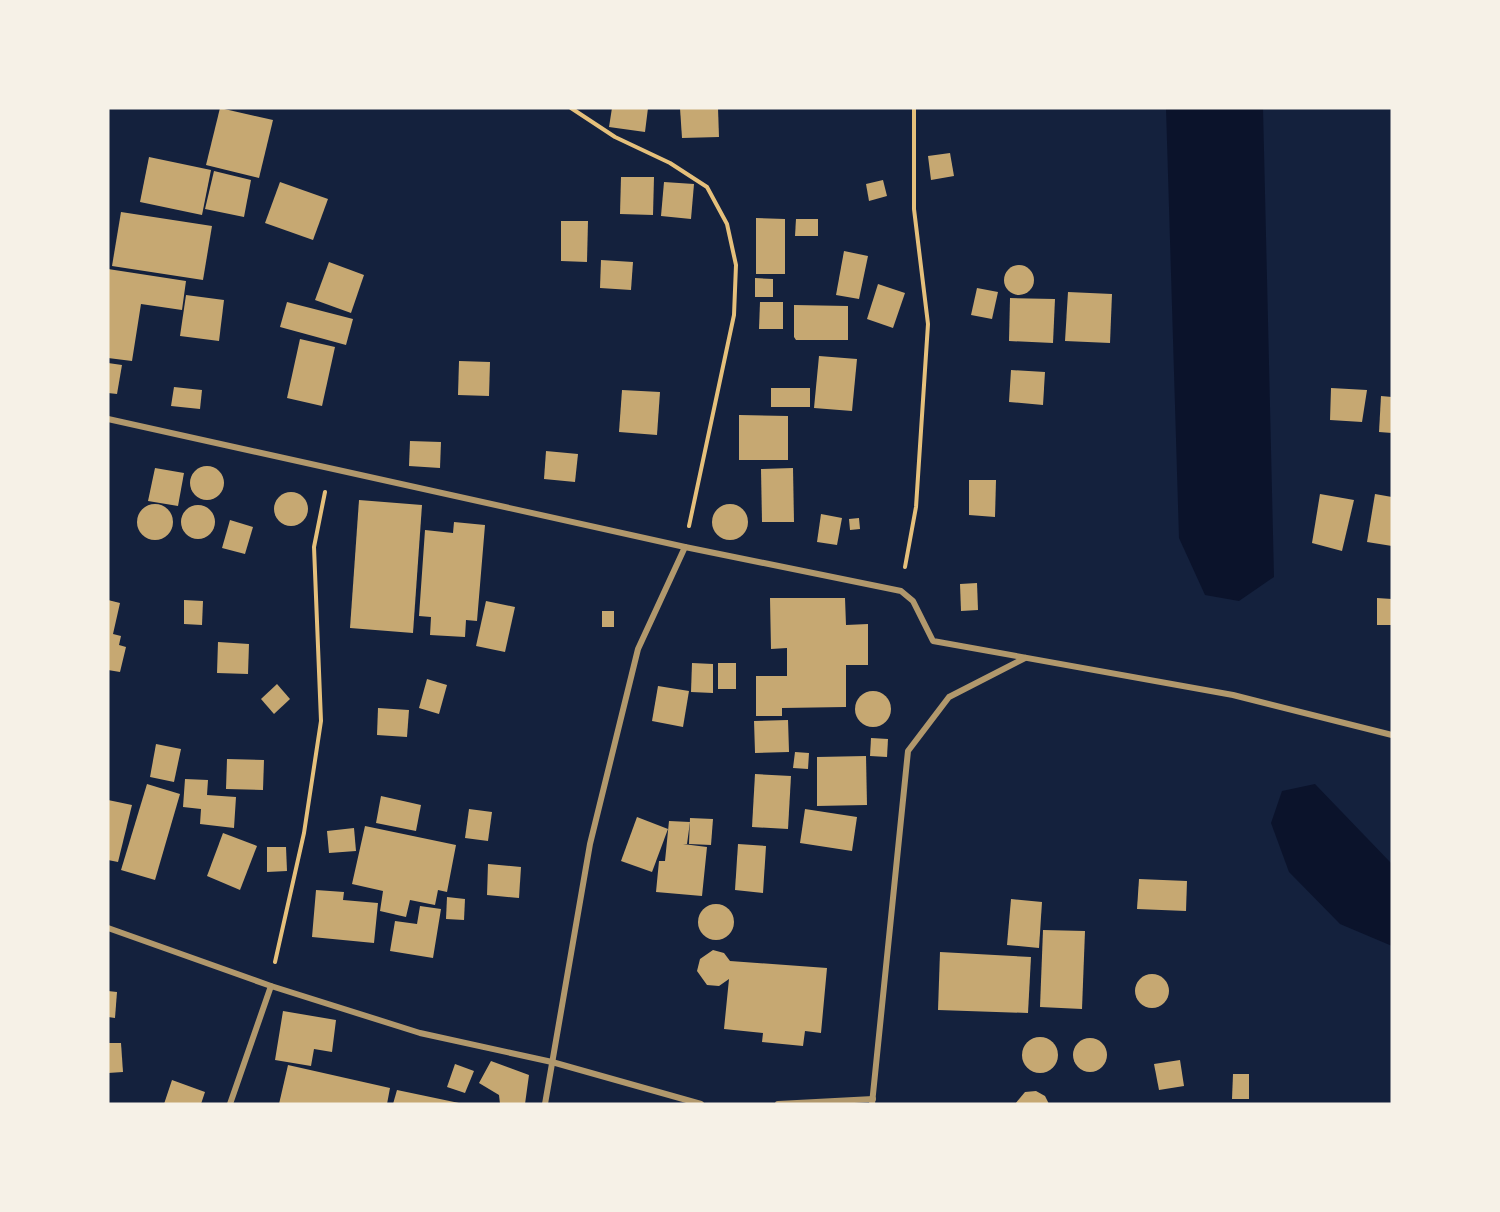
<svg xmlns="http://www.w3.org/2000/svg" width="1500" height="1212" font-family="'Fira Sans Condensed',sans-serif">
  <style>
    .water { fill: #0b132b }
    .building { fill: #c6a872 }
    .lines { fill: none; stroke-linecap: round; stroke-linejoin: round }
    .path { stroke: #e5c07b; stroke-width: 4 }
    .minor { stroke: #b1986c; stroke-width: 6 }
  </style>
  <rect width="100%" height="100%" fill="#14213d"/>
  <g class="water">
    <polygon points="1166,108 1263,108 1274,577 1239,601 1205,595 1179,538"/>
    <polygon points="1315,784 1392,864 1392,946 1340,924 1289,872 1271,823 1282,791"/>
  </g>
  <g class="building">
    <polygon points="220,108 273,120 259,178 206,165"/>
    <polygon points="612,108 648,108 645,132 609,127"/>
    <polygon points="680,108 718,108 719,137 682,138"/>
    <polygon points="950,153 954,176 931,180 928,156"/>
    <polygon points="149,157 211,170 202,215 140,202"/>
    <polygon points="214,171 251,180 244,217 205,209"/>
    <polygon points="621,177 654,177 653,215 620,214"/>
    <polygon points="883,180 887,196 869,201 866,184"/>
    <polygon points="280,182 328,199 313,240 265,223"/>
    <polygon points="664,182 694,184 691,219 661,216"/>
    <polygon points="121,212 212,226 203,280 112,266"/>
    <polygon points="756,218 785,219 785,274 756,274"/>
    <polygon points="796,219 818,219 818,236 795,236"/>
    <polygon points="561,221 588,221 587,262 561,261"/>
    <polygon points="844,251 868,256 859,299 836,295"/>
    <polygon points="601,260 633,262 631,290 600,288"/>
    <polygon points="329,262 364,275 351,313 315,300"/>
    <circle cx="1019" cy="280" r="15"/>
    <polygon points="108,269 186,281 182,310 141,304 132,361 108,358"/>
    <polygon points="755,278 773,279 773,297 755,297"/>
    <polygon points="878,284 905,293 893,328 867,319"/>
    <polygon points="977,288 998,292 992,319 971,315"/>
    <polygon points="1068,292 1112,294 1110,343 1065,341"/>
    <polygon points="186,295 224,300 219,341 180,336"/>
    <polygon points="1010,298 1055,299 1053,343 1009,341"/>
    <polygon points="287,302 353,319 346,345 280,327"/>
    <polygon points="760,302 783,302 783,329 759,329"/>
    <polygon points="794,305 848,306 848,340 796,340 794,337"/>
    <polygon points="300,339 335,347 322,406 287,398"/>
    <polygon points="819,356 857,359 852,411 814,408"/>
    <polygon points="459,361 490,362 489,396 458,395"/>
    <polygon points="108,363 122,365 117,394 108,393"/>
    <polygon points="1011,370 1045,372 1043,405 1009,402"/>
    <polygon points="174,387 202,390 200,409 171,406"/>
    <rect x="771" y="388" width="39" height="19"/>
    <polygon points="1331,388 1367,390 1362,422 1330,420"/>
    <polygon points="622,390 660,392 657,435 619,432"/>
    <polygon points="1381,396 1392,397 1392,433 1379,432"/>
    <polygon points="739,415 788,416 788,460 739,460"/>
    <polygon points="410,441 441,442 440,468 409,466"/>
    <polygon points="546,451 578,454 575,482 544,479"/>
    <circle cx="207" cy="483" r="17"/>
    <polygon points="155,468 184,473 178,506 148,501"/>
    <polygon points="793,468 794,522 762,522 761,469"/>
    <polygon points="969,480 996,480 995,517 969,515"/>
    <circle cx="291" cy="509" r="17"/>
    <polygon points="1320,494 1354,500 1342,551 1312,543"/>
    <polygon points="1375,494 1392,497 1392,546 1367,542"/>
    <polygon points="359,500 422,505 413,633 350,628"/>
    <circle cx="730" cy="522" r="18"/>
    <circle cx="155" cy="522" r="18"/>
    <circle cx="198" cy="522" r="17"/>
    <polygon points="821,514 842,518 837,545 817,542"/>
    <polygon points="859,518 860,529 850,530 849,519"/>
    <polygon points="230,520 253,527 245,554 222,548"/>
    <polygon points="454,522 485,525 477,621 466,620 465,637 430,635 431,617 419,616 425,530 453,533"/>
    <polygon points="977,583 978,610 961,611 960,584"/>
    <polygon points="770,598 845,598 846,625 868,624 868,665 846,665 846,707 782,708 782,716 756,716 756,676 787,676 787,648 771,649"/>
    <polygon points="1377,598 1392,599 1392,625 1377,625"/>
    <polygon points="108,600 120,603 113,634 121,636 119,645 126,647 120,672 108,670"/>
    <polygon points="184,600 203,601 202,625 184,624"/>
    <polygon points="486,601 515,607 505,652 476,646"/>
    <rect x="602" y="611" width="12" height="16"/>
    <polygon points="218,642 249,644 248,674 217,673"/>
    <polygon points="692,663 713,664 713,693 691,692"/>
    <rect x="718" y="663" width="18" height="26"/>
    <polygon points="427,679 447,685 439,714 419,708"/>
    <polygon points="277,684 290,699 274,714 261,699"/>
    <polygon points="658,686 689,691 683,727 652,721"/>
    <circle cx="873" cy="709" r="18"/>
    <polygon points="378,708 409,710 407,737 377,735"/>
    <polygon points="788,720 789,752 755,753 754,721"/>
    <polygon points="871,738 888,739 887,757 870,756"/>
    <polygon points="156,744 181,749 174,782 150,777"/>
    <polygon points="795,752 809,753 808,769 793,768"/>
    <polygon points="866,756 867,805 817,806 817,757"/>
    <polygon points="227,759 264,760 263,790 226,789"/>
    <polygon points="755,774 791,776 788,829 752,827"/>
    <polygon points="185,779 208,780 207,795 236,797 234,828 200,824 201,809 183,807"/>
    <polygon points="147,784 180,794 155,880 121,870"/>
    <polygon points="381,796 421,805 416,831 376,823"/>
    <polygon points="108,800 132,805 118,862 108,860"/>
    <polygon points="469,809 492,812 488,841 465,838"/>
    <polygon points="805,809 857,817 852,851 800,843"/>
    <polygon points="637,817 668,829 652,872 621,861"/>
    <polygon points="690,818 713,819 711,845 689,844"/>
    <polygon points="669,821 690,822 687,844 683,844 707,847 702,896 656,892 659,861 665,861"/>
    <polygon points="365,826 456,845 447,892 438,890 435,905 410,900 406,917 380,911 383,891 352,884"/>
    <polygon points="354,828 356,851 329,853 327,831"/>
    <polygon points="223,833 257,846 240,890 207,876"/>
    <polygon points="738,844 766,846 763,893 735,890"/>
    <polygon points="267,847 286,847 287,871 267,872"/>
    <polygon points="488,864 521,867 519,898 487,895"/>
    <polygon points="1139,879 1187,881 1186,911 1137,909"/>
    <polygon points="316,890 344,892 343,900 378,903 374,943 312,937"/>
    <polygon points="447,897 465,899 464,920 446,919"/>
    <polygon points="1011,899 1042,902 1039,948 1007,945"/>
    <circle cx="716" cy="922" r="18"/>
    <polygon points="420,906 441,909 433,958 390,951 395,921 417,924"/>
    <polygon points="1043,930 1085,931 1082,1009 1040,1007"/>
    <polygon points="713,950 724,953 730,961 827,968 821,1033 805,1031 803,1046 762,1042 763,1033 724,1029 729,979 719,986 707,985 697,971 700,959"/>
    <polygon points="940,952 1031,957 1028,1013 938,1010"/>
    <circle cx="1152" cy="991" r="17"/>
    <polygon points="108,991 117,992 115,1018 108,1017"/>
    <polygon points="283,1011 336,1020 332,1052 314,1049 311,1066 275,1060"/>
    <circle cx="1040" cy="1055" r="18"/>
    <circle cx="1090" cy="1055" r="17"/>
    <polygon points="108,1043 121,1043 123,1072 108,1073"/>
    <polygon points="1180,1060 1184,1086 1159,1090 1154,1064"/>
    <polygon points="491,1061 529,1075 525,1104 500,1104 499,1095 479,1083"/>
    <polygon points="455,1064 474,1071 465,1093 447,1087"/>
    <polygon points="288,1065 390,1088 387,1104 279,1104"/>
    <polygon points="1233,1074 1249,1074 1249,1099 1232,1099"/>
    <polygon points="172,1080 205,1092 201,1104 164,1104"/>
    <polygon points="397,1090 459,1103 459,1104 393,1104"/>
    <polygon points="1036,1091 1045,1096 1049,1104 1015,1104 1025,1092"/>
  </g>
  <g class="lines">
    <g class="path">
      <polyline points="571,108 615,137 670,163 707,187 727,224 736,265 734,315 689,526"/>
      <polyline points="905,567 916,507 928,324 914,209 914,108"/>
      <polyline points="275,962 304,833 321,721 314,547 325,492"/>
    </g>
    <g class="minor">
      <polyline points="108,419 685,547 901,591 913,601 933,641 1233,695 1392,735"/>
      <polyline points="108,928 271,986 420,1033 552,1062 701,1104"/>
      <polyline points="230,1104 271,986"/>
      <polyline points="545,1104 590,844 638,649 685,547"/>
      <polyline points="778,1104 873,1099"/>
      <polyline points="872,1104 908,751 949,697 1025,658"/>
    </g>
  </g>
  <rect width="1500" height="1212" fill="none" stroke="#f6f1e7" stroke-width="219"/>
</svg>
